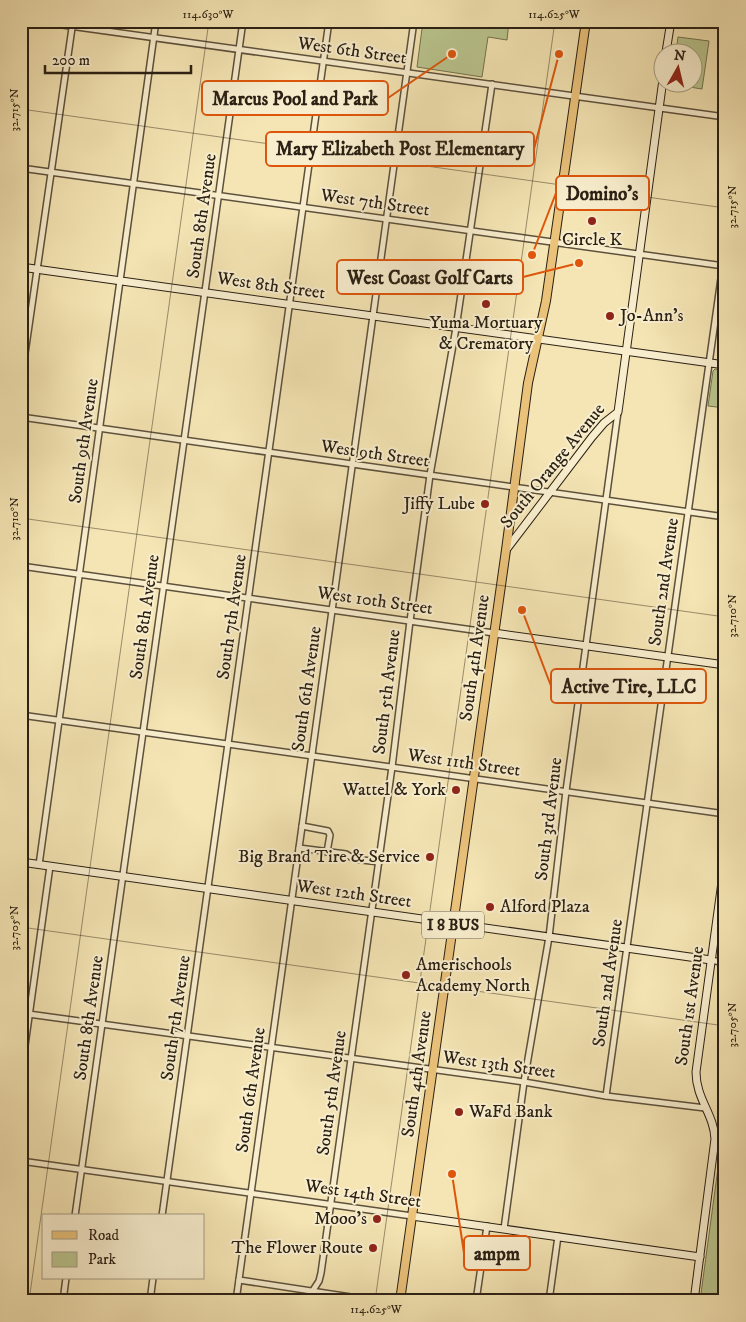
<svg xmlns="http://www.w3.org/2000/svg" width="746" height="1322" font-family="'IM FELL DW Pica',serif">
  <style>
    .green { fill: #bac58e; stroke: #727251 }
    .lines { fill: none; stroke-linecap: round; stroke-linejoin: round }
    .street-casing { stroke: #5d513c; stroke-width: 8 }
    .secondary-casing { stroke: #2a2014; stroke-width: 9 }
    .primary-casing { stroke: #2a2014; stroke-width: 10 }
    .street { stroke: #f8eece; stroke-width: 5 }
    .secondary { stroke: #f8eece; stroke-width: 7 }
    .primary { stroke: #eac27a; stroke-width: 8 }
    .ticks { fill: none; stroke: #2a2014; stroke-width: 1; stroke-opacity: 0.45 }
    .poi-dot { fill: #8f2418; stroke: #f8eece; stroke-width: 2 }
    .labels { text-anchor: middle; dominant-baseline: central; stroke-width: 4; stroke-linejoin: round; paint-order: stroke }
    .shield { fill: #f8eece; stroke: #685e4c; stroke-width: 1 }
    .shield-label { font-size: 16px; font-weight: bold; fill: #2a2014 }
    .street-label { font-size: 18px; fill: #2a2014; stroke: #f8eece }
    .poi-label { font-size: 18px; fill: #2a2014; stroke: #f8eece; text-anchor: end }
    .leader { fill: none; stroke: #de560c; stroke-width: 2 }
    .callout-dot { fill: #de560c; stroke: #f8eece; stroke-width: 2 }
    .callout { fill: #f8eece; stroke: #de560c; stroke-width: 2 }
    .callout-label { font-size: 19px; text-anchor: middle; font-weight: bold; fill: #2a2014 }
    .neatline { fill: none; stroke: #2a2014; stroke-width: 2 }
    .ticks-label { font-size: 12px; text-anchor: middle; fill: #2a2014 }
  </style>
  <rect width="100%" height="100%" fill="#f5e5b4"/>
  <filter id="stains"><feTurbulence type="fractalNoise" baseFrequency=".004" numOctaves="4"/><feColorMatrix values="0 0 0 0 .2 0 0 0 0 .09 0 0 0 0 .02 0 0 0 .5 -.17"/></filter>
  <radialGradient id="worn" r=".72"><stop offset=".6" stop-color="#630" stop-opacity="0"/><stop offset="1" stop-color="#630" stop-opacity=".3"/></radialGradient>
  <g class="green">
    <polygon points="423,21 509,21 507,40 488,37 482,77 417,67"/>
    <polygon points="678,37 709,41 702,89 671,84 672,83 694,82 694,52 676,52"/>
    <polygon points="715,369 725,371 725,408 708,406 713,371"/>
    <polygon points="725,1116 725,1301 700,1301"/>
  </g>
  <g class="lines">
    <defs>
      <g id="street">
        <polyline points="34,21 725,117"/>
        <polyline points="21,168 724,266"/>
        <polyline points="21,381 73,21"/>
        <polyline points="21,417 725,517"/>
        <polyline points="21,566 494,633"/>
        <polyline points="21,715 725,814"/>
        <polyline points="302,826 328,831 330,835 327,852"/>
        <polyline points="299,848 346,854 354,859 379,862"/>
        <polyline points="39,865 156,21"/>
        <polyline points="711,960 725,963"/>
        <polyline points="21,1013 524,1082 606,1096 705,1108"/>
        <polyline points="21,1074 50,866"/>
        <polyline points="606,1096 725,250"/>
        <polyline points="21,1161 412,1216"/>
        <polyline points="75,1216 243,21"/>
        <polyline points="162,1216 329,21"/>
        <polyline points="504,1229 524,1082 549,937 566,791 618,412"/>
        <polyline points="239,1280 377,1301"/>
        <polyline points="63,1301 66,1278"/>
        <polyline points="150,1301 153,1278"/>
        <polyline points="236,1301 414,21"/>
        <polyline points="306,1301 319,1281 321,1273 392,767 410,621 430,475 456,328 492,84"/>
        <polyline points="476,1301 487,1226"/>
        <polyline points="549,1301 558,1236"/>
      </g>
      <g id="secondary">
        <polyline points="666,52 671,21"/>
        <polyline points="21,267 725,365"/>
        <polyline points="506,550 592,437 604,423 618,412 664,72"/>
        <polyline points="494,633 725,665"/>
        <polyline points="21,862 711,960"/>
        <polyline points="412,1216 700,1257"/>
        <path d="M694,1301l21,-162c-1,-25 -19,-40 -19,-67l29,-212"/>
      </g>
      <polyline id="primary" points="400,1301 506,550 528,383 546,301 586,21"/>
    </defs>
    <use href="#street" class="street-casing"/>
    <use href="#secondary" class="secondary-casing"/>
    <use href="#primary" class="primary-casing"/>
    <use href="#street" class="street"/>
    <use href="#secondary" class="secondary"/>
    <use href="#primary" class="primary"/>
  </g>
  <path class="ticks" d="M21,109l704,99M21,518l704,99M21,927l704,99M29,1301l180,-1280M375,1301l180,-1280M721,1301l4,-25"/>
  <g class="poi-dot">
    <circle cx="592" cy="221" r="5"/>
    <circle cx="486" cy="304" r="5"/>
    <circle cx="610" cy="316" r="5"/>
    <circle cx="485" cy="504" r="5"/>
    <circle cx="456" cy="790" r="5"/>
    <circle cx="430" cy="857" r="5"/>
    <circle cx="490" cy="907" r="5"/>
    <circle cx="406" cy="975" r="5"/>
    <circle cx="459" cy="1112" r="5"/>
    <circle cx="377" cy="1219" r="5"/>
    <circle cx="373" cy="1248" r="5"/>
  </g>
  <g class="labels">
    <rect class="shield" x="422" y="911.5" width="62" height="27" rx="4"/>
    <g class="shield-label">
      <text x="453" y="925">I 8 BUS</text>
    </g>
    <g class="street-label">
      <text transform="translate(352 51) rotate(8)">West 6th Street</text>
      <text transform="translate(375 203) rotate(8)">West 7th Street</text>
      <text transform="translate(202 216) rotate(-82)">South 8th Avenue</text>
      <text transform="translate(271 286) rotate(8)">West 8th Street</text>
      <text transform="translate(84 441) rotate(-82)">South 9th Avenue</text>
      <text transform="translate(375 454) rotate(8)">West 9th Street</text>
      <text transform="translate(553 466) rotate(-51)">South Orange Avenue</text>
      <text transform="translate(664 582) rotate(-82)">South 2nd Avenue</text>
      <text transform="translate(375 601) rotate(8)">West 10th Street</text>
      <text transform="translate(145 617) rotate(-82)">South 8th Avenue</text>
      <text transform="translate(232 617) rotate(-82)">South 7th Avenue</text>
      <text transform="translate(475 658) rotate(-82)">South 4th Avenue</text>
      <text transform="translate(307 689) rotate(-82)">South 6th Avenue</text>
      <text transform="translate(387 692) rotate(-83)">South 5th Avenue</text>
      <text transform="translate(464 763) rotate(8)">West 11th Street</text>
      <text transform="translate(549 819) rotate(-83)">South 3rd Avenue</text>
      <text transform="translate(354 894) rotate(8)">West 12th Street</text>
      <text transform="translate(608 983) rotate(-82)">South 2nd Avenue</text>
      <text transform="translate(690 1006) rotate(-82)">South 1st Avenue</text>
      <text transform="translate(89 1018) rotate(-82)">South 8th Avenue</text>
      <text transform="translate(176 1018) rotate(-82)">South 7th Avenue</text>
      <text transform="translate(499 1065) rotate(8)">West 13th Street</text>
      <text transform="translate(417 1074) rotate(-82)">South 4th Avenue</text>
      <text transform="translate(251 1090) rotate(-82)">South 6th Avenue</text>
      <text transform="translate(332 1093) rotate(-82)">South 5th Avenue</text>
      <text transform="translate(363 1194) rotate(8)">West 14th Street</text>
    </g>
    <g class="poi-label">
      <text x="592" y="240" text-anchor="middle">Circle K</text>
      <text x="620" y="316" text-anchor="start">Jo-Ann's</text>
      <text x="486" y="323" text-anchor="middle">Yuma Mortuary<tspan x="486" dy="21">&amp; Crematory</tspan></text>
      <text x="475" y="504">Jiffy Lube</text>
      <text x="446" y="790">Wattel &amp; York</text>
      <text x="420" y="857">Big Brand Tire &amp; Service</text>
      <text x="500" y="907" text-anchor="start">Alford Plaza</text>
      <text x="416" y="965" text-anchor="start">Amerischools<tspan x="416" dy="21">Academy North</tspan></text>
      <text x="469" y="1112" text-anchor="start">WaFd Bank</text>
      <text x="367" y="1219">Mooo's</text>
      <text x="363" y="1248">The Flower Route</text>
    </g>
  </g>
  <path class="leader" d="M452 54L388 98M559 54L534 149M532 255L556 193M579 263L523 277M522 610L551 686M452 1174L464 1253"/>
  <g class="callout-dot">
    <circle cx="452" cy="54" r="5"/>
    <circle cx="559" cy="54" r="5"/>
    <circle cx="532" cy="255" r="5"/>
    <circle cx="579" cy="263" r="5"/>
    <circle cx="522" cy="610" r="5"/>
    <circle cx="452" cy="1174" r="5"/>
  </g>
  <g class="callout">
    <rect x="202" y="81" width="186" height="34" rx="5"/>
    <rect x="266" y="132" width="268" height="34" rx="5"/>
    <rect x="556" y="176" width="93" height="34" rx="5"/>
    <rect x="337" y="260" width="186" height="34" rx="5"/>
    <rect x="551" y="669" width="155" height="34" rx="5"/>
    <rect x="464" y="1236" width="66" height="34" rx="5"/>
  </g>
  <g class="callout-label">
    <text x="295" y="105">Marcus Pool and Park</text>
    <text x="400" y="155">Mary Elizabeth Post Elementary</text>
    <text x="602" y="200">Domino's</text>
    <text x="430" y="284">West Coast Golf Carts</text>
    <text x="629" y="693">Active Tire, LLC</text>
    <text x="497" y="1260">ampm</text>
  </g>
  <rect width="746" height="1322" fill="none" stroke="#f5e5b4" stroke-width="55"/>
  <rect x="42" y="1214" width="162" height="65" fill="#f8eece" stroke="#a69c84"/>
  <rect x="52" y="1231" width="25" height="8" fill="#eac27a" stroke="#a69c84"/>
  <text x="88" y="1240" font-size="15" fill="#2a2014">Road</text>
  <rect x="52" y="1252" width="25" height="15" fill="#bac58e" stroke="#a69c84"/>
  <text x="88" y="1264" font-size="15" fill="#2a2014">Park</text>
  <g transform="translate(678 68) rotate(8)"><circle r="24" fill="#f8eece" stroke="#a69c84"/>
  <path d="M0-4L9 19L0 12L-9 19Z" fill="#8f2418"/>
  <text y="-8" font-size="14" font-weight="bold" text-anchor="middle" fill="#2a2014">N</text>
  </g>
  <path d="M45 65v8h146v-8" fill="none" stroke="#2a2014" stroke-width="2.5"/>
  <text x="52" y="65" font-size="15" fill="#2a2014" stroke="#f8eece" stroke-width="4" paint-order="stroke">200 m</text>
  <rect x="28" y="28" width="690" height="1266" class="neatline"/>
  <g class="ticks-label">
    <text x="208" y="18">114.630°W</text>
    <text x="554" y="18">114.625°W</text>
    <text transform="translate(14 110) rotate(-90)" y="4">32.715°N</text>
    <text transform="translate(732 207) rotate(-90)" y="4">32.715°N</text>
    <text transform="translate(14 519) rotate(-90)" y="4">32.710°N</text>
    <text transform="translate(732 616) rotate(-90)" y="4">32.710°N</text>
    <text transform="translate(14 928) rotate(-90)" y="4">32.705°N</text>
    <text transform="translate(732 1025) rotate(-90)" y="4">32.705°N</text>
    <text x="376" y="1313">114.625°W</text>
  </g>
  <rect width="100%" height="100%" filter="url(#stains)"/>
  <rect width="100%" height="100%" fill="url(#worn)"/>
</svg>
